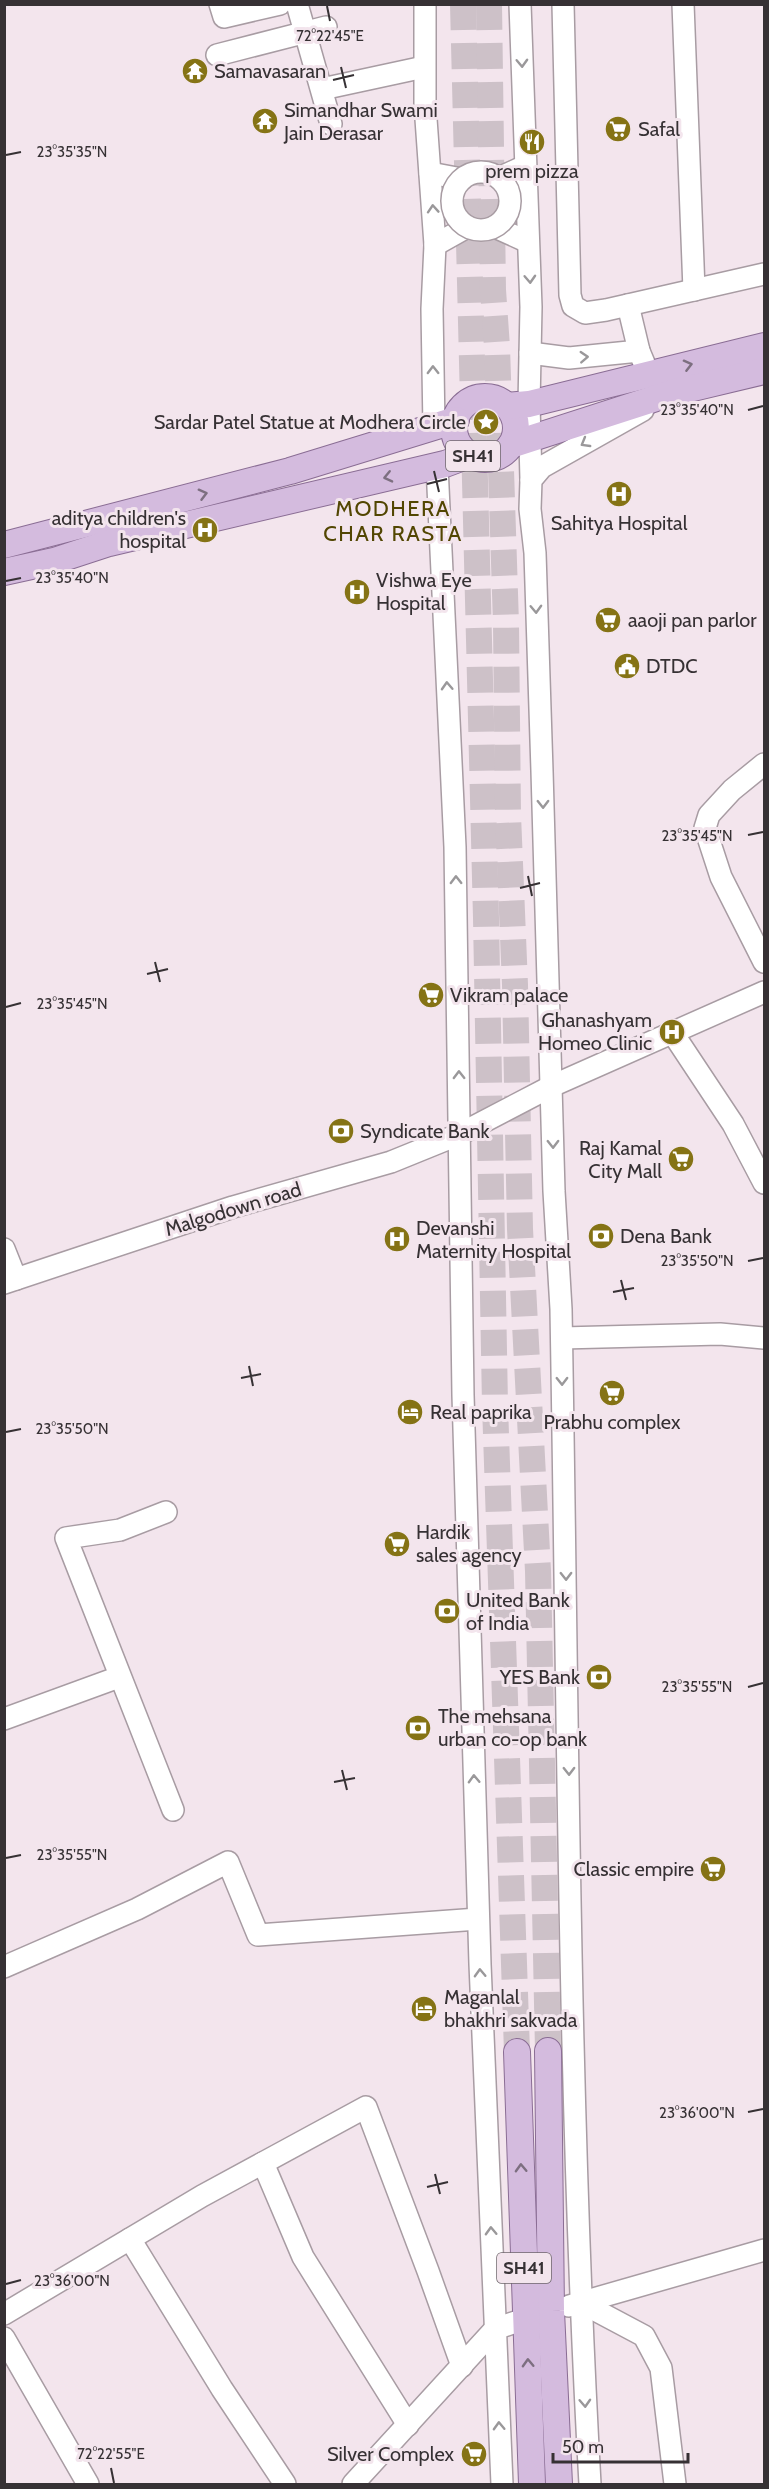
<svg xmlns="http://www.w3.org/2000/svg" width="769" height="2489" font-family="Cabin,sans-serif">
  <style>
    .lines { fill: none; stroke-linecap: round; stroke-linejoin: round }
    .major-tunnel { stroke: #cdc1c8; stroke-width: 26; stroke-dasharray: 26 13; stroke-linecap: butt }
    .minor-casing { stroke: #a89ca3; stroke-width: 24 }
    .major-casing { stroke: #8a6d94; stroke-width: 28 }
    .minor { stroke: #fff; stroke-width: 21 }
    .major { stroke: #d4bbde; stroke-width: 26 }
    .minor-bridge-casing { stroke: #a89ca3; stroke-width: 24; stroke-linecap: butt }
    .minor-bridge { stroke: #fff; stroke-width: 21 }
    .oneway { stroke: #9a989a }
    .oneway2 { stroke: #7d6f80 }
    .ticks { fill: none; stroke: #363134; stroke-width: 2 }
    .labels { text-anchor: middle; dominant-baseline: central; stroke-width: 6; stroke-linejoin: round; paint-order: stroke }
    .shield { fill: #f3e5ed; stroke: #6f676c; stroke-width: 1.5 }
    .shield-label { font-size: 18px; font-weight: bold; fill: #363134 }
    .poi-label { font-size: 20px; fill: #363134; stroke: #f3e5ed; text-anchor: start }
    .street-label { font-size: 20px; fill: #363134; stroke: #f3e5ed }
    .quarter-label { font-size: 22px; letter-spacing: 1.5px; fill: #524602; stroke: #f3e5ed }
    .ticks-label { font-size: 15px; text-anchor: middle; fill: #363134; stroke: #f3e5ed; stroke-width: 6; stroke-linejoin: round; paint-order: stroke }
  </style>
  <rect width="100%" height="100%" fill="#f3e5ed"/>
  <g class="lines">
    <g class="major-tunnel">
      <polyline points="463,4 486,918 495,1405 517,2052"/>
      <polyline points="489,4 493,290 497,347 506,624 508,815 515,985 520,1229 538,1571 548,2051"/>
    </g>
    <defs>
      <g id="minor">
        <polyline points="220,4 224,17 280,4"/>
        <polyline points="297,4 331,124"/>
        <polyline points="425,4 425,105 435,245 432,309 434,428"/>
        <polyline points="520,4 531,307 529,404 531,480"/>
        <polyline points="563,4 570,295 573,306 585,313 606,310 764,274"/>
        <polyline points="683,4 694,290"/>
        <polyline points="217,55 326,27"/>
        <polyline points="322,89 424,67"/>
        <polyline points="430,173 462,179"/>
        <polyline points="499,178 525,166"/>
        <polyline points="495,227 528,242"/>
        <polyline points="435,245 467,227"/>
        <polyline points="628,305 639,351 644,363"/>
        <polyline points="530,353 569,358 639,351"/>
        <polyline points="437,466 455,847 463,1395 480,1964 502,2484"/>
        <polyline points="764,764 732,790 709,815 705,828 721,877 764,962"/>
        <polyline points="672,1032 733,1124 764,1183"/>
        <polyline points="4,1249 16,1279"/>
        <polyline points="4,1283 233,1207 391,1162 460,1134 552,1086 764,992"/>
        <polyline points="562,1338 720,1334 764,1338"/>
        <polyline points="166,1512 120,1530 66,1538 173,1810"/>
        <polyline points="4,1719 119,1677"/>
        <polyline points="4,1967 137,1909 228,1862 258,1935 478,1919"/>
        <polyline points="263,2163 303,2257 408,2425"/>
        <polyline points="130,2239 222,2389 285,2484"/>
        <polyline points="580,2302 644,2336 661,2368 675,2484"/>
        <polyline points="569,2306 764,2250"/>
        <polyline points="4,2314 202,2196 366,2107 428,2271 462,2366"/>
        <polyline points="4,2338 88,2484"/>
        <polyline points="353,2484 495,2329 539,2314"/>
        <path d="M590,2484c-22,-391 -22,-783 -29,-1175l-7,-118 -12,-420 -7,-218 -5,-44 1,-29 11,-13 101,-57"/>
      </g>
      <g id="major">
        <circle cx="485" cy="428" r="31"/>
        <polyline points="507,406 529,404 764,346"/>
        <polyline points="511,445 672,393 764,371"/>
        <polyline points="4,545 290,471 456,420"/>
        <polyline points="4,572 54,561 109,543 445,464 469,455"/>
        <polyline points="548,2051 551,2311 559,2484"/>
        <polyline points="517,2052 532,2484"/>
      </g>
    </defs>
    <use href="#minor" class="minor-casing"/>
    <use href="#major" class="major-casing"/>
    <use href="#minor" class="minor"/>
    <use href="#major" class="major"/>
    <defs>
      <circle id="minor-bridge" cx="481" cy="201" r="29"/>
    </defs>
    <use href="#minor-bridge" class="minor-bridge-casing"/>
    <use href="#minor-bridge" class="minor-bridge"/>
  </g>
  <defs><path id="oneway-chevron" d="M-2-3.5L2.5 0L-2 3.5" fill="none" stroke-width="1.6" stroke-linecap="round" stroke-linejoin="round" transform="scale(1.5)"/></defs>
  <g class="oneway">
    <use href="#oneway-chevron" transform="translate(522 63) rotate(88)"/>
    <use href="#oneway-chevron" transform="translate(433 209) rotate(-94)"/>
    <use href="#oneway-chevron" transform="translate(530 279) rotate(87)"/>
    <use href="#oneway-chevron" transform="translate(584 357) rotate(-3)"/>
    <use href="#oneway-chevron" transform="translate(433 370) rotate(-91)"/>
    <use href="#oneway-chevron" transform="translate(585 443) rotate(150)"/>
    <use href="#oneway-chevron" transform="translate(536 609) rotate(88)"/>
    <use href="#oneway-chevron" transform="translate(447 686) rotate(-93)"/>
    <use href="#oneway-chevron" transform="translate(543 804) rotate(89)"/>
    <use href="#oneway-chevron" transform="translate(456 880) rotate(-91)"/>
    <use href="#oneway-chevron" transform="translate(459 1075) rotate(-91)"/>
    <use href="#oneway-chevron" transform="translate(553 1144) rotate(89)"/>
    <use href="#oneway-chevron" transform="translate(562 1381) rotate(89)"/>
    <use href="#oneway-chevron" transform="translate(566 1576) rotate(89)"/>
    <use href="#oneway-chevron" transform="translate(569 1771) rotate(89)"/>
    <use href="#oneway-chevron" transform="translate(474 1779) rotate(-92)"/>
    <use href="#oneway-chevron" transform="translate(480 1973) rotate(-92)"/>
    <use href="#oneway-chevron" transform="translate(491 2231) rotate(-92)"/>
    <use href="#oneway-chevron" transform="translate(585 2403) rotate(87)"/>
    <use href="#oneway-chevron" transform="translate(499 2426) rotate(-92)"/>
  </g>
  <g class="oneway2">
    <use href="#oneway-chevron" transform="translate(688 365) rotate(-14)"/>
    <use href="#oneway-chevron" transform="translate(388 477) rotate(167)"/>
    <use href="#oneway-chevron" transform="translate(203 494) rotate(-15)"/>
    <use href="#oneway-chevron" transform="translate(521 2168) rotate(-92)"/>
    <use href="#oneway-chevron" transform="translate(528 2363) rotate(-92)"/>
  </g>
  <path class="ticks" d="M327,6l3,15M341,67l5,21M333,80l21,-5M6,155l15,-3M748,410l15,-4M434,471l5,21M427,484l20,-5M6,581l15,-3M748,835l15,-3M528,876l4,20M520,888l20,-5M155,962l5,20M147,974l21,-5M6,1007l15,-4M748,1261l15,-3M621,1280l5,20M613,1292l21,-4M249,1366l4,20M241,1378l20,-4M6,1432l15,-3M748,1687l15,-4M342,1770l5,20M334,1782l21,-4M6,1858l15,-3M748,2112l15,-3M435,2174l5,20M427,2187l21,-5M6,2284l15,-4M111,2468l3,15"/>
  <defs>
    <symbol id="temple-disc" viewBox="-11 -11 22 22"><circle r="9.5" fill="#857315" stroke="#f3e5ed"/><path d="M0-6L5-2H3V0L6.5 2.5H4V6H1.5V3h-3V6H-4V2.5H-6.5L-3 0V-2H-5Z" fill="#fff"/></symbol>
    <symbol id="supermarket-disc" viewBox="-11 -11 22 22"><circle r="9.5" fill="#857315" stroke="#f3e5ed"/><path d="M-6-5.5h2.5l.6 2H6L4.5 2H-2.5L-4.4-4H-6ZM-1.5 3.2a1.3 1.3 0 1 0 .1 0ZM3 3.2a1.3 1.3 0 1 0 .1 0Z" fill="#fff"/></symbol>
    <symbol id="restaurant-disc" viewBox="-11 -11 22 22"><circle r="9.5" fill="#857315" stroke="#f3e5ed"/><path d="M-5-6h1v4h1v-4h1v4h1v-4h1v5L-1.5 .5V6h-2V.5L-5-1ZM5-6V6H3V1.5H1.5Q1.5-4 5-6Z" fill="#fff"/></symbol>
    <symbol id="sight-disc" viewBox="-11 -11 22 22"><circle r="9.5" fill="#857315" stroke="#f3e5ed"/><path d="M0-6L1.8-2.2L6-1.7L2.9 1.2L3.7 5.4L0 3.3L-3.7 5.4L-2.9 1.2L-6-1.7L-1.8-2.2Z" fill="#fff"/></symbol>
    <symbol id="hospital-disc" viewBox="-11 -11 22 22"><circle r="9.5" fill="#857315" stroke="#f3e5ed"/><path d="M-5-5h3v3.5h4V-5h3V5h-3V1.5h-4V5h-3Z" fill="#fff"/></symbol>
    <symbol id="civic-disc" viewBox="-11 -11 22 22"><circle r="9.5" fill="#857315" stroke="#f3e5ed"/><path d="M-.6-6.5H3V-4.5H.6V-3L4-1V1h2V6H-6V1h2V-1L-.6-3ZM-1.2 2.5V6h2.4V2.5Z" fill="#fff"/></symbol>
    <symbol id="bank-disc" viewBox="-11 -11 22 22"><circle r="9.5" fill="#857315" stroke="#f3e5ed"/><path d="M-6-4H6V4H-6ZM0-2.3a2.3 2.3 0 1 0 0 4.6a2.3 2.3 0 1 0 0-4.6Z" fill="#fff"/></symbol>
    <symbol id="hotel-disc" viewBox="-11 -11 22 22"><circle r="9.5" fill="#857315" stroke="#f3e5ed"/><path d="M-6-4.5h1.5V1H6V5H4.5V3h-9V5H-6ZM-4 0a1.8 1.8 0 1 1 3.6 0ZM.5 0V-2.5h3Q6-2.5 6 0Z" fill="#fff"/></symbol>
  </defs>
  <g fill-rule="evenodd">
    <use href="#temple-disc" x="180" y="56" width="30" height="30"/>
    <use href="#temple-disc" x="250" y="106" width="30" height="30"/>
    <use href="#supermarket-disc" x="603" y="114" width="30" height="30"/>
    <use href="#restaurant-disc" x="517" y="127" width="30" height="30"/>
    <use href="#sight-disc" x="471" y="407" width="30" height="30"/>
    <use href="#hospital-disc" x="604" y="479" width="30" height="30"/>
    <use href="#hospital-disc" x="190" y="515" width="30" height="30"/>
    <use href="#hospital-disc" x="342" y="577" width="30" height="30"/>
    <use href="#supermarket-disc" x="593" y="605" width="30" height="30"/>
    <use href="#civic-disc" x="612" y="651" width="30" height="30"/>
    <use href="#supermarket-disc" x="416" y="980" width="30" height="30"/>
    <use href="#hospital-disc" x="657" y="1017" width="30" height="30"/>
    <use href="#bank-disc" x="326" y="1116" width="30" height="30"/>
    <use href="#supermarket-disc" x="666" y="1144" width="30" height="30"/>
    <use href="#bank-disc" x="586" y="1221" width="30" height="30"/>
    <use href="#hospital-disc" x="382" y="1224" width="30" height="30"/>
    <use href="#supermarket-disc" x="597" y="1378" width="30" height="30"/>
    <use href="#hotel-disc" x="395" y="1397" width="30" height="30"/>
    <use href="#supermarket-disc" x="382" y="1529" width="30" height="30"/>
    <use href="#bank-disc" x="432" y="1596" width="30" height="30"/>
    <use href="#bank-disc" x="584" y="1662" width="30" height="30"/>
    <use href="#bank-disc" x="403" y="1713" width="30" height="30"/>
    <use href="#supermarket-disc" x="698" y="1854" width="30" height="30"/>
    <use href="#hotel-disc" x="409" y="1994" width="30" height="30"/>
    <use href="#supermarket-disc" x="459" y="2439" width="30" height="30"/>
  </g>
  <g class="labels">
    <g class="shield">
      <rect x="446" y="441" width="54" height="30" rx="4.5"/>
      <rect x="497" y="2253" width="54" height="30" rx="4.5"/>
    </g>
    <g class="shield-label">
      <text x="473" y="456">SH41</text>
      <text x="524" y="2268">SH41</text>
    </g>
    <g class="poi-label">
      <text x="214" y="71">Samavasaran</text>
      <text x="284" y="110">Simandhar Swami<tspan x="284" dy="23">Jain Derasar</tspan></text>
      <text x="638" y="129">Safal</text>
      <text x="532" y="171" text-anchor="middle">prem pizza</text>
      <text x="466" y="422" text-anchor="end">Sardar Patel Statue at Modhera Circle</text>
      <text x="186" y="518" text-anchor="end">aditya children's<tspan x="186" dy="23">hospital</tspan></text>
      <text x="619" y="523" text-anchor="middle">Sahitya Hospital</text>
      <text x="376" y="580">Vishwa Eye<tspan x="376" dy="23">Hospital</tspan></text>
      <text x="628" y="620">aaoji pan parlor</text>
      <text x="646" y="666">DTDC</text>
      <text x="450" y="995">Vikram palace</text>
      <text x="652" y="1020" text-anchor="end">Ghanashyam<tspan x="652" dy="23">Homeo Clinic</tspan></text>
      <text x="360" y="1131">Syndicate Bank</text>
      <text x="662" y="1148" text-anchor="end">Raj Kamal<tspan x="662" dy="23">City Mall</tspan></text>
      <text x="416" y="1228">Devanshi<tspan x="416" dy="23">Maternity Hospital</tspan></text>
      <text x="620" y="1236">Dena Bank</text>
      <text x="430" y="1412">Real paprika</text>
      <text x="612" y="1422" text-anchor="middle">Prabhu complex</text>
      <text x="416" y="1532">Hardik<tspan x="416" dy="23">sales agency</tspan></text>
      <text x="466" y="1600">United Bank<tspan x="466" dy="23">of India</tspan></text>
      <text x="580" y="1677" text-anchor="end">YES Bank</text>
      <text x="438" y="1716">The mehsana<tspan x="438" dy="23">urban co-op bank</tspan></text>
      <text x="694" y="1869" text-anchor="end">Classic empire</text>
      <text x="444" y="1997">Maganlal<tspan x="444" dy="23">bhakhri sakvada</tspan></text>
      <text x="454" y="2454" text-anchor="end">Silver Complex</text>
    </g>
    <g class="street-label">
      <text transform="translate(233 1209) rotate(-17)">Malgodown road</text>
    </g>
    <g class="quarter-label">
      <text x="393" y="508">MODHERA<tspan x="393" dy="25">CHAR RASTA</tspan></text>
    </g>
  </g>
  <g class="ticks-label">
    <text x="330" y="41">72°22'45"E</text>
    <text x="72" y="157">23°35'35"N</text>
    <text x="697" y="415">23°35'40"N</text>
    <text x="72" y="583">23°35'40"N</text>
    <text x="697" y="841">23°35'45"N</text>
    <text x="72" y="1009">23°35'45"N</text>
    <text x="697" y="1266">23°35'50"N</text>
    <text x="72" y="1434">23°35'50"N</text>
    <text x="697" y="1692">23°35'55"N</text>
    <text x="72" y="1860">23°35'55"N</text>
    <text x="697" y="2118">23°36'00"N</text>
    <text x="72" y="2286">23°36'00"N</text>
    <text x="111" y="2459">72°22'55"E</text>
  </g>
  <rect width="769" height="2489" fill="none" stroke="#363134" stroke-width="12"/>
  <path d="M553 2453v9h135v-9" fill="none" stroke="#363134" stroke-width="3"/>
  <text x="562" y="2453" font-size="18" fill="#363134" stroke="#f3e5ed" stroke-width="4.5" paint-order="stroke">50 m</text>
</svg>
